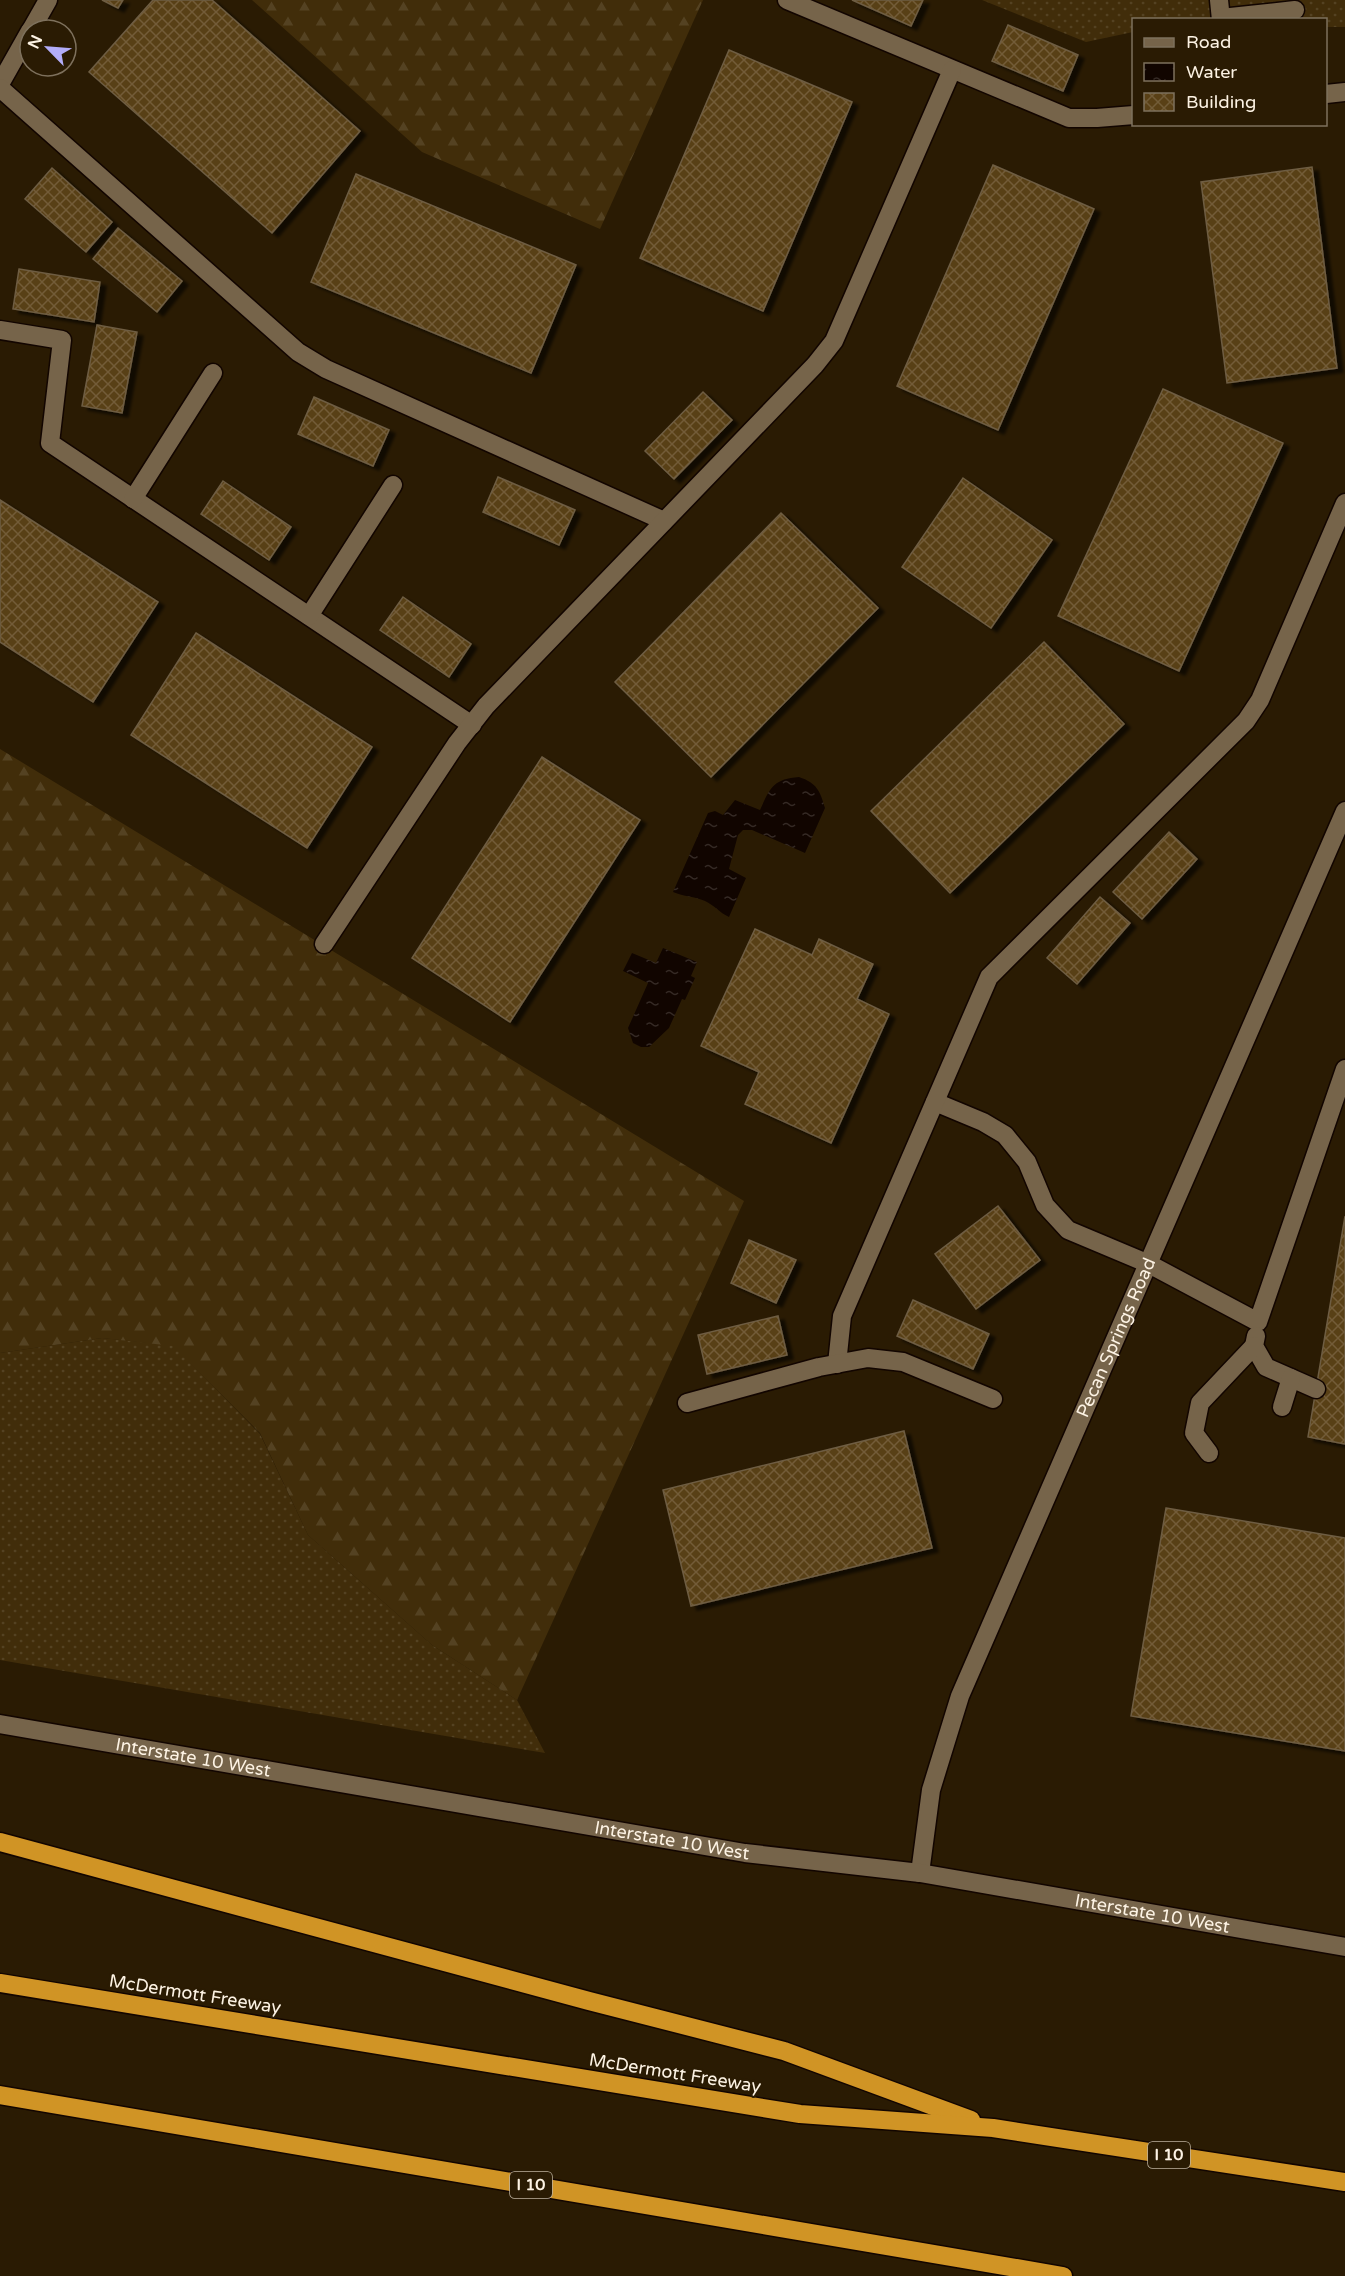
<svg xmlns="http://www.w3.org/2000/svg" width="1345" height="2276" font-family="'Varela Round',sans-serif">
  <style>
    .grass { fill: url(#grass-dots) }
    .forest { fill: url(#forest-firs) }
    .water { fill: url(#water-ripples) }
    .building { fill: url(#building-cross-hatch); stroke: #6e5d43; stroke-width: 1.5; filter: url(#shadow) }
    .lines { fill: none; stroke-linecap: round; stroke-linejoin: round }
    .lane-casing { stroke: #120500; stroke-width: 21 }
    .street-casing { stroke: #120500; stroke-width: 21 }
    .secondary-casing { stroke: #120500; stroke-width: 21 }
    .highway-casing { stroke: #120500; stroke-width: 21 }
    .lane { stroke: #76644a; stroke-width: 18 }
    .street { stroke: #76644a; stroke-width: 18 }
    .secondary { stroke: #76644a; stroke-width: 18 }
    .highway { stroke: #d09425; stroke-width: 18 }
    .labels { text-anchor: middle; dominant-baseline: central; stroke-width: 4.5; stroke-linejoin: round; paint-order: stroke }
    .shield { fill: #2a1b03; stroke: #beb2a0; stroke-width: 1.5 }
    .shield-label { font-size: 16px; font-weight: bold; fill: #fdf3e4 }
    .street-label { font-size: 18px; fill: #fdf3e4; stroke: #2a1b03 }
  </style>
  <defs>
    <pattern id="grass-dots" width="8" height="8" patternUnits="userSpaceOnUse" patternTransform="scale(1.5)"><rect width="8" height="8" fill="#412d0a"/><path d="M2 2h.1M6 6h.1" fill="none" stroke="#544222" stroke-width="1.8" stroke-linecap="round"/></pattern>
    <pattern id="forest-firs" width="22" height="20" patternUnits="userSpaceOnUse" patternTransform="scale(1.5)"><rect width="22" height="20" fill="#412d0a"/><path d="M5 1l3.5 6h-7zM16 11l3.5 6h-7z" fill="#544222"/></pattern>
    <pattern id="water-ripples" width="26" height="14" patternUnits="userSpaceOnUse" patternTransform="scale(1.5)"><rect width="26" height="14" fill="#110500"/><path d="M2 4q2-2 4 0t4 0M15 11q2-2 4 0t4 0" fill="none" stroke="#352a25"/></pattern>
    <pattern id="building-cross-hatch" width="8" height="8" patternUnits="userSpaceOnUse" patternTransform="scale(1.5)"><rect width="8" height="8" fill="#594016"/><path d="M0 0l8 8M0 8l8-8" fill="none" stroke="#725c38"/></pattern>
    <filter id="shadow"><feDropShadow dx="6" dy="4" stdDeviation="1.5" flood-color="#0009"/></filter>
  </defs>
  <rect width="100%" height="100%" fill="#2a1b03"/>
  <g class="grass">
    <polygon points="982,0 1345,0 1345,27 1326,27 1326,20 1134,20 1133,32 1086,42"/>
    <polygon points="102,1338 173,1345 260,1434 308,1535 432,1645 517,1700 545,1753 0,1660 0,1353"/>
  </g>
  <g class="forest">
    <polygon points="252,0 703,0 600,229 422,152"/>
    <polygon points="0,749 744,1201 517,1700 432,1645 308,1535 260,1433 173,1346 102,1338 0,1353"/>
  </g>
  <g class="water">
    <path d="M799,777c18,6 21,14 26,31l-20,45 -53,-23h-9l-5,5 -9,34 17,9 -17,39c-9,-4 -15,-12 -24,-16 -11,-5 -21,-4 -32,-9l35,-79 7,-2 8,4 12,-15 25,10c10,-22 13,-31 39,-33z"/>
    <polygon points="663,948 697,962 691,976 695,978 685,1000 682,999 669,1028 649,1047 641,1047 633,1043 628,1028 648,983 623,971 632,953 656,963"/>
  </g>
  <g class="building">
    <polygon points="102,0 123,0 118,8"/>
    <polygon points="153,0 212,0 360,131 272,233 89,72"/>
    <polygon points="852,0 923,0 911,26"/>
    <polygon points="1008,25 1078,55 1063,91 992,61"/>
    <polygon points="729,50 852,102 763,311 640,258"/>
    <polygon points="993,165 1094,209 998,430 897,386"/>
    <polygon points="1312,167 1337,368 1227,383 1201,182"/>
    <polygon points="52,168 112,222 86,252 25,199"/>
    <polygon points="356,174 576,265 531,373 311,282"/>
    <polygon points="118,228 182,281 157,312 93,259"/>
    <polygon points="19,269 100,282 94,322 13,309"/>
    <polygon points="97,325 137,332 122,413 82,406"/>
    <polygon points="1163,389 1283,443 1179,671 1058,616"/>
    <polygon points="703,392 732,420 674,479 645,451"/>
    <polygon points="314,397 389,430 373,466 298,434"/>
    <polygon points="498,477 575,510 559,545 483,512"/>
    <polygon points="963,478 1052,540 991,628 902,567"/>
    <polygon points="223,481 291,527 269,560 201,514"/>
    <polygon points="0,500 158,602 93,702 0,642"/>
    <polygon points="781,513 878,608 711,777 615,682"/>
    <polygon points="403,597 471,644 449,677 380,630"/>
    <polygon points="196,633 372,747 307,848 131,735"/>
    <polygon points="1044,642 1124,724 950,893 871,811"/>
    <polygon points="542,757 640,820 510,1022 412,958"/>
    <polygon points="1169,832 1197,859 1142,919 1113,892"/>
    <polygon points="1100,897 1130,923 1077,984 1047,958"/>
    <polygon points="755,929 812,955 819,939 873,964 857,999 889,1014 831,1143 745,1104 759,1072 701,1046"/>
    <polygon points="998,1206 1040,1260 976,1309 935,1254"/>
    <polygon points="1345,1216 1345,1444 1308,1437"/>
    <polygon points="749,1240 796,1260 776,1303 731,1283"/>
    <polygon points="913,1300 989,1334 973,1369 897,1336"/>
    <polygon points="778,1316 787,1355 707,1374 698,1335"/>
    <polygon points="904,1431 932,1548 691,1606 663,1490"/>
    <polygon points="1166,1508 1345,1538 1345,1751 1131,1716"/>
  </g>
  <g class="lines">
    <defs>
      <g id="lane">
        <polyline points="787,0 1069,118 1097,118 1134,115"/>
        <polyline points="1219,0 1221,20"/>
        <polyline points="1221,18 1295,10"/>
        <polyline points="31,30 48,0"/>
        <polyline points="0,84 30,31"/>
        <polyline points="0,88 298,352 326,369 664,521"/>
        <polyline points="1326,94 1345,92"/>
        <polyline points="0,330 62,340 50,443 472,725"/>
        <polyline points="133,499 213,373"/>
        <polyline points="309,616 393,485"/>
        <polyline points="324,944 457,743 486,706 815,365 834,341 952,70"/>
        <polyline points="935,1102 983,1122 1005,1135 1027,1162 1045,1205 1068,1230 1149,1264 1258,1322 1345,1069"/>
        <polyline points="1256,1336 1254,1346 1266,1367 1316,1389"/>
        <polyline points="837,1364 842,1316 989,977 1246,721 1260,700 1345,503"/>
        <polyline points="687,1403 819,1367 868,1358 903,1362 993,1399"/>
        <polyline points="1282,1407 1291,1378"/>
        <polyline points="1209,1453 1194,1433 1200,1403 1254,1346"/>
      </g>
      <g id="street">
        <path id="s1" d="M920,1873l11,-83 29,-94 385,-885"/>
      </g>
      <g id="secondary">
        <path id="s2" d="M0,1724l745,129 175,20 425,74"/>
      </g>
      <g id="highway">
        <polyline points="0,1842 589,2001 784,2051 971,2120"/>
        <polyline points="0,1983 800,2114 993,2128 1345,2182"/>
        <polyline points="0,2095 1063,2276"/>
      </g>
    </defs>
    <use href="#lane" class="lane-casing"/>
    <use href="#street" class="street-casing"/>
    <use href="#secondary" class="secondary-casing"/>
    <use href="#highway" class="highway-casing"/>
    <use href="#lane" class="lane"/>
    <use href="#street" class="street"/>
    <use href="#secondary" class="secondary"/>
    <use href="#highway" class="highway"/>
  </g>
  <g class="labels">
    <g class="shield">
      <rect x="1148" y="2142" width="42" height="26" rx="4.5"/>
      <rect x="510" y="2172" width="42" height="26" rx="4.5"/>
    </g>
    <g class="shield-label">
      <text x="1169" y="2155">I 10</text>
      <text x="531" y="2185">I 10</text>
    </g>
    <g class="street-label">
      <text stroke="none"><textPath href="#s1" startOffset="573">Pecan Springs Road</textPath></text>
      <text stroke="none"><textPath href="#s2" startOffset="196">Interstate 10 West</textPath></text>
      <text stroke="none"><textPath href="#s2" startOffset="682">Interstate 10 West</textPath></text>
      <text stroke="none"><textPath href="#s2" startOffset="1168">Interstate 10 West</textPath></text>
      <text transform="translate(195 1994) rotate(9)">McDermott Freeway</text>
      <text transform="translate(675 2073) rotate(9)">McDermott Freeway</text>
    </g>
  </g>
  <rect x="1132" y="18" width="195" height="108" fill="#2a1b03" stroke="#7e715d" stroke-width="1.5"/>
  <rect x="1144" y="38" width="30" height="9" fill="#76644a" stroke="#7e715d" stroke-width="1.5"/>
  <text x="1186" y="48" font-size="18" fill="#fdf3e4">Road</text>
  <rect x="1144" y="63" width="30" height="18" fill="url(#water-ripples)" stroke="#7e715d" stroke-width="1.5"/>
  <text x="1186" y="78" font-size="18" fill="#fdf3e4">Water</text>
  <rect x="1144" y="93" width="30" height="18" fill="url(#building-cross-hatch)" stroke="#7e715d" stroke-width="1.5"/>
  <text x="1186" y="108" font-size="18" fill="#fdf3e4">Building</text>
  <g transform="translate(48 48) rotate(295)"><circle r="28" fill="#2a1b03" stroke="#7e715d" stroke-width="1.5"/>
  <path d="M0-4.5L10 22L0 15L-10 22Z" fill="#b3adf9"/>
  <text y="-9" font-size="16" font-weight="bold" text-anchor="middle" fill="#fdf3e4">N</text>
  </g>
</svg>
